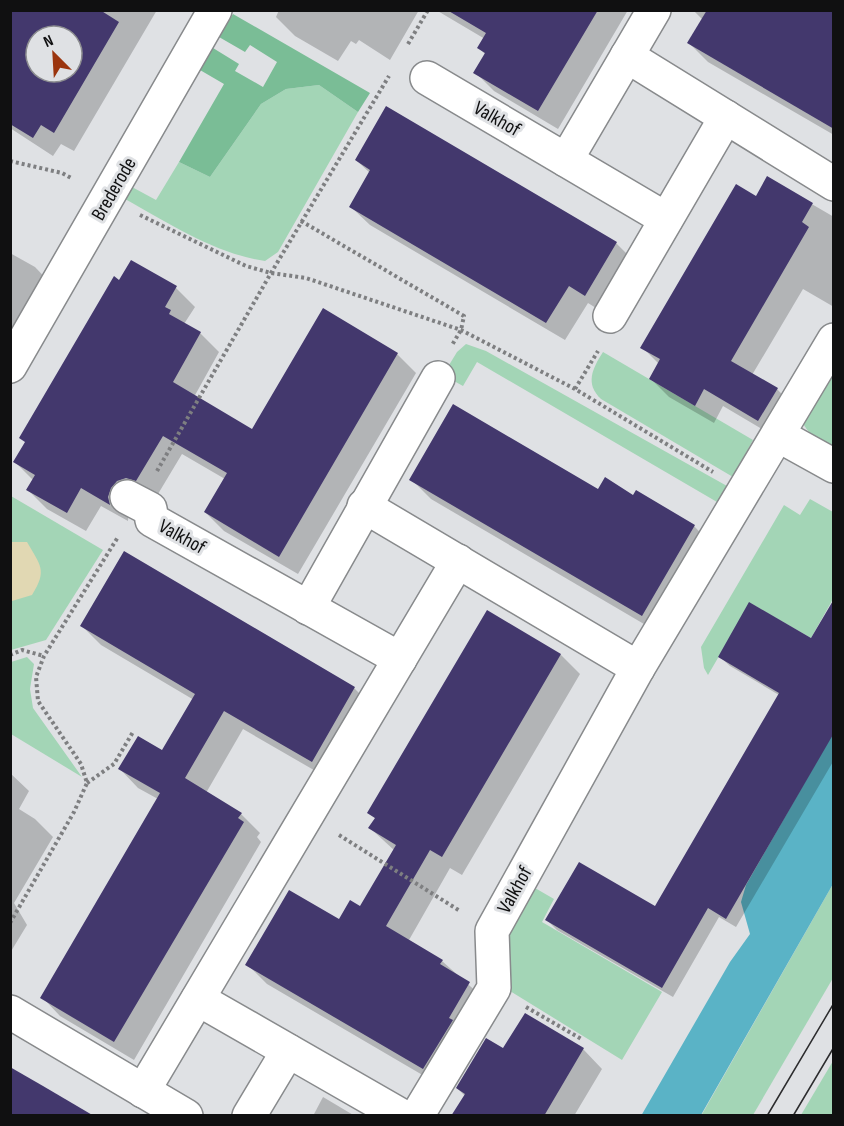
<svg xmlns="http://www.w3.org/2000/svg" width="844" height="1126" font-family="'Sofia Sans Condensed',sans-serif">
  <style>
    .green { fill: #a3d5b6 }
    .forest { fill: #7abd96 }
    .sand { fill: #e1d8b3 }
    .water { fill: #5ab3c6 }
    .shadow { fill: #0003; fill-rule: evenodd }
    .building { fill: #43386d; fill-rule: evenodd }
    .lines { fill: none; stroke-linecap: round; stroke-linejoin: round }
    .street-casing { stroke: #888a8c; stroke-width: 36 }
    .path { stroke: #7e7f81; stroke-width: 4; stroke-dasharray: 3 3; stroke-linecap: butt }
    .street { stroke: #fff; stroke-width: 33 }
    .tram { stroke: #2c2c2e; stroke-width: 1.5 }
    .labels { text-anchor: middle; dominant-baseline: central; stroke-width: 6; stroke-linejoin: round; paint-order: stroke }
    .street-label { font-size: 20px; fill: #101011; stroke: #dfe1e4 }
  </style>
  <rect width="100%" height="100%" fill="#dfe1e4"/>
  <g class="green">
    <path d="M319,85l39,27 -80,140 -13,9c-49,-7 -97,-38 -140,-62l7,-12 24,13 23,-38 31,15 51,-73 25,-15z"/>
    <polygon points="466,344 486,351 727,486 717,502 477,362 463,386 443,375 457,352"/>
    <path d="M603,352l150,88 -20,37 -132,-78c-16,-15 -9,-30 2,-47z"/>
    <path d="M823,369l10,6v74c-13,-8 -26,-14 -32,-30z"/>
    <polygon points="11,496 103,550 46,640 11,650"/>
    <polygon points="810,499 833,512 833,599 811,638 750,603 708,675 704,668 701,647 784,505 800,515"/>
    <polygon points="27,657 34,664 30,689 33,708 82,777 11,734 11,662"/>
    <polygon points="833,884 833,978 753,1115 701,1116"/>
    <polygon points="535,888 554,899 542,922 662,992 622,1060 510,991 503,941"/>
    <polygon points="833,1061 833,1115 801,1115"/>
  </g>
  <polygon class="forest" points="233,14 370,93 358,112 319,85 286,89 261,104 210,177 179,162 224,84 200,70 213,48 239,64 235,71 263,87 277,62 250,45 245,52 219,37"/>
  <path class="sand" d="M11,542h16c13,23 21,28 5,53l-20,6z"/>
  <polygon class="water" points="833,733 833,884 701,1115 641,1116 730,962 750,934 741,902 746,885"/>
  <g class="shadow">
    <path d="M32,10h125l-83,141 -13,-7 -8,12 -43,-28v-81zM36,36h36v36h-36z"/>
    <polygon points="279,10 419,10 390,60 359,40 356,44 351,41 338,61 295,36 276,17"/>
    <polygon points="436,10 628,10 558,129 494,91 475,72 486,55 479,48 485,39"/>
    <polygon points="693,10 834,10 834,135 708,62 689,43 703,20"/>
    <polygon points="356,160 616,243 634,261 604,313 588,303 565,340 370,225 351,207 370,173"/>
    <polygon points="767,178 834,217 834,307 803,289 752,375 777,389 795,408 777,438 723,406 714,423 669,397 651,379 659,364 642,347 756,198"/>
    <polygon points="10,253 35,267 54,287 10,340"/>
    <polygon points="120,282 176,288 195,307 184,324 200,333 219,352 194,397 252,431 397,354 416,373 298,574 224,531 205,512 225,479 182,454 155,499 129,507 128,521 101,506 86,531 47,509 28,490 33,480 15,462"/>
    <polygon points="411,479 633,497 694,526 713,546 661,634 431,499"/>
    <polygon points="124,553 354,688 373,707 331,780 243,729 206,793 241,814 260,833 257,837 261,842 134,1060 60,1016 42,997 158,799 138,788 120,769 163,752 194,700 101,645 82,626"/>
    <polygon points="834,602 834,760 736,927 719,917 673,997 557,930 547,920 656,908 779,695 730,666 720,657 811,640"/>
    <polygon points="487,612 561,655 580,674 462,875 450,868 409,940 442,961 489,1003 443,1087 267,984 247,964 339,921 360,908 395,851 370,828 376,819 369,813"/>
    <polygon points="10,773 29,791 19,809 35,819 53,837 14,903 27,925 10,953"/>
    <polygon points="583,1049 602,1069 574,1116 453,1116 465,1096 457,1088 503,1050"/>
    <polygon points="323,1097 355,1116 313,1116"/>
  </g>
  <g class="building">
    <path d="M10,10h90l19,12 -65,111 -13,-8 -8,13 -23,-14zM36,36h36v36h-36z"/>
    <polygon points="447,10 598,10 538,111 473,73 485,53 477,48 486,33"/>
    <polygon points="707,10 834,10 834,129 687,43"/>
    <polygon points="386,106 617,242 585,296 569,286 546,323 349,207 370,170 355,160"/>
    <polygon points="767,176 813,203 802,222 809,227 731,361 778,388 758,421 704,389 695,406 649,379 660,359 640,348 736,184 756,196"/>
    <polygon points="131,260 177,286 165,307 171,310 169,314 201,332 173,382 252,429 323,308 398,353 279,557 204,512 227,473 163,436 136,481 126,478 117,481 111,488 108,497 110,505 81,488 67,513 26,490 35,475 13,462 25,442 19,438 114,276 119,280"/>
    <polygon points="453,404 598,489 605,477 633,495 636,490 695,525 642,616 409,480"/>
    <polygon points="124,551 355,687 312,762 224,711 185,778 242,813 238,818 244,822 114,1042 40,998 160,793 118,769 138,736 162,750 195,694 80,626"/>
    <polygon points="834,599 834,733 726,919 708,908 662,988 545,920 579,862 655,906 779,693 718,657 749,602 811,638"/>
    <polygon points="487,610 561,654 442,857 430,850 386,926 443,960 440,964 470,982 449,1018 453,1020 423,1069 245,965 289,890 339,919 350,900 360,906 396,845 368,828 375,818 367,813"/>
    <polygon points="525,1013 584,1048 544,1116 451,1116 465,1094 456,1088 486,1038 503,1048"/>
    <polygon points="10,1067 43,1086 94,1116 10,1116"/>
  </g>
  <g class="lines">
    <defs>
      <g id="street">
        <polyline points="627,56 834,184"/>
        <polyline points="427,78 666,219"/>
        <polyline points="566,160 654,10"/>
        <polyline points="610,316 726,117"/>
        <polyline points="10,366 215,10"/>
        <polyline points="778,435 834,466"/>
        <polyline points="127,497 150,509 152,520 400,659"/>
        <polyline points="364,506 638,668"/>
        <polyline points="308,608 438,378"/>
        <polyline points="198,999 402,1116"/>
        <polyline points="10,1012 186,1116"/>
        <polyline points="143,1091 458,561"/>
        <polyline points="249,1116 288,1051"/>
        <polyline points="417,1116 494,988 492,931 638,668 834,340"/>
      </g>
    </defs>
    <use href="#street" class="street-casing"/>
    <g class="path">
      <polyline points="408,44 428,10"/>
      <polyline points="10,161 62,173 73,179"/>
      <polyline points="140,215 246,266 271,273 306,278 461,330 575,389 713,472"/>
      <polyline points="301,221 464,316 461,330 452,345"/>
      <polyline points="575,389 598,351"/>
      <polyline points="157,471 271,273 389,76"/>
      <polyline points="10,655 22,650 44,656"/>
      <polyline points="87,783 114,764 133,732"/>
      <polyline points="339,835 460,911"/>
      <polyline points="10,923 74,812 87,783 81,764 38,701 36,677 44,656 118,537"/>
      <polyline points="526,1007 583,1040"/>
    </g>
    <use href="#street" class="street"/>
    <g class="tram">
      <polyline points="767,1116 834,1003"/>
      <polyline points="793,1116 834,1047"/>
    </g>
  </g>
  <g class="labels">
    <g class="street-label">
      <text transform="translate(497 119) rotate(30)">Valkhof</text>
      <text transform="translate(114 189) rotate(-60)">Brederode</text>
      <text transform="translate(182 537) rotate(29)">Valkhof</text>
      <text transform="translate(515 890) rotate(-61)">Valkhof</text>
    </g>
  </g>
  <rect width="844" height="1126" fill="none" stroke="#101011" stroke-width="24"/>
  <g transform="translate(54 54) rotate(336)"><circle r="28" fill="#dfe1e4" stroke="#8c8d90" stroke-width="1.5"/>
  <path d="M0-4.5L10 22L0 15L-10 22Z" fill="#9b350e"/>
  <text y="-9" font-size="16" font-weight="bold" text-anchor="middle" fill="#101011">N</text>
  </g>
</svg>
